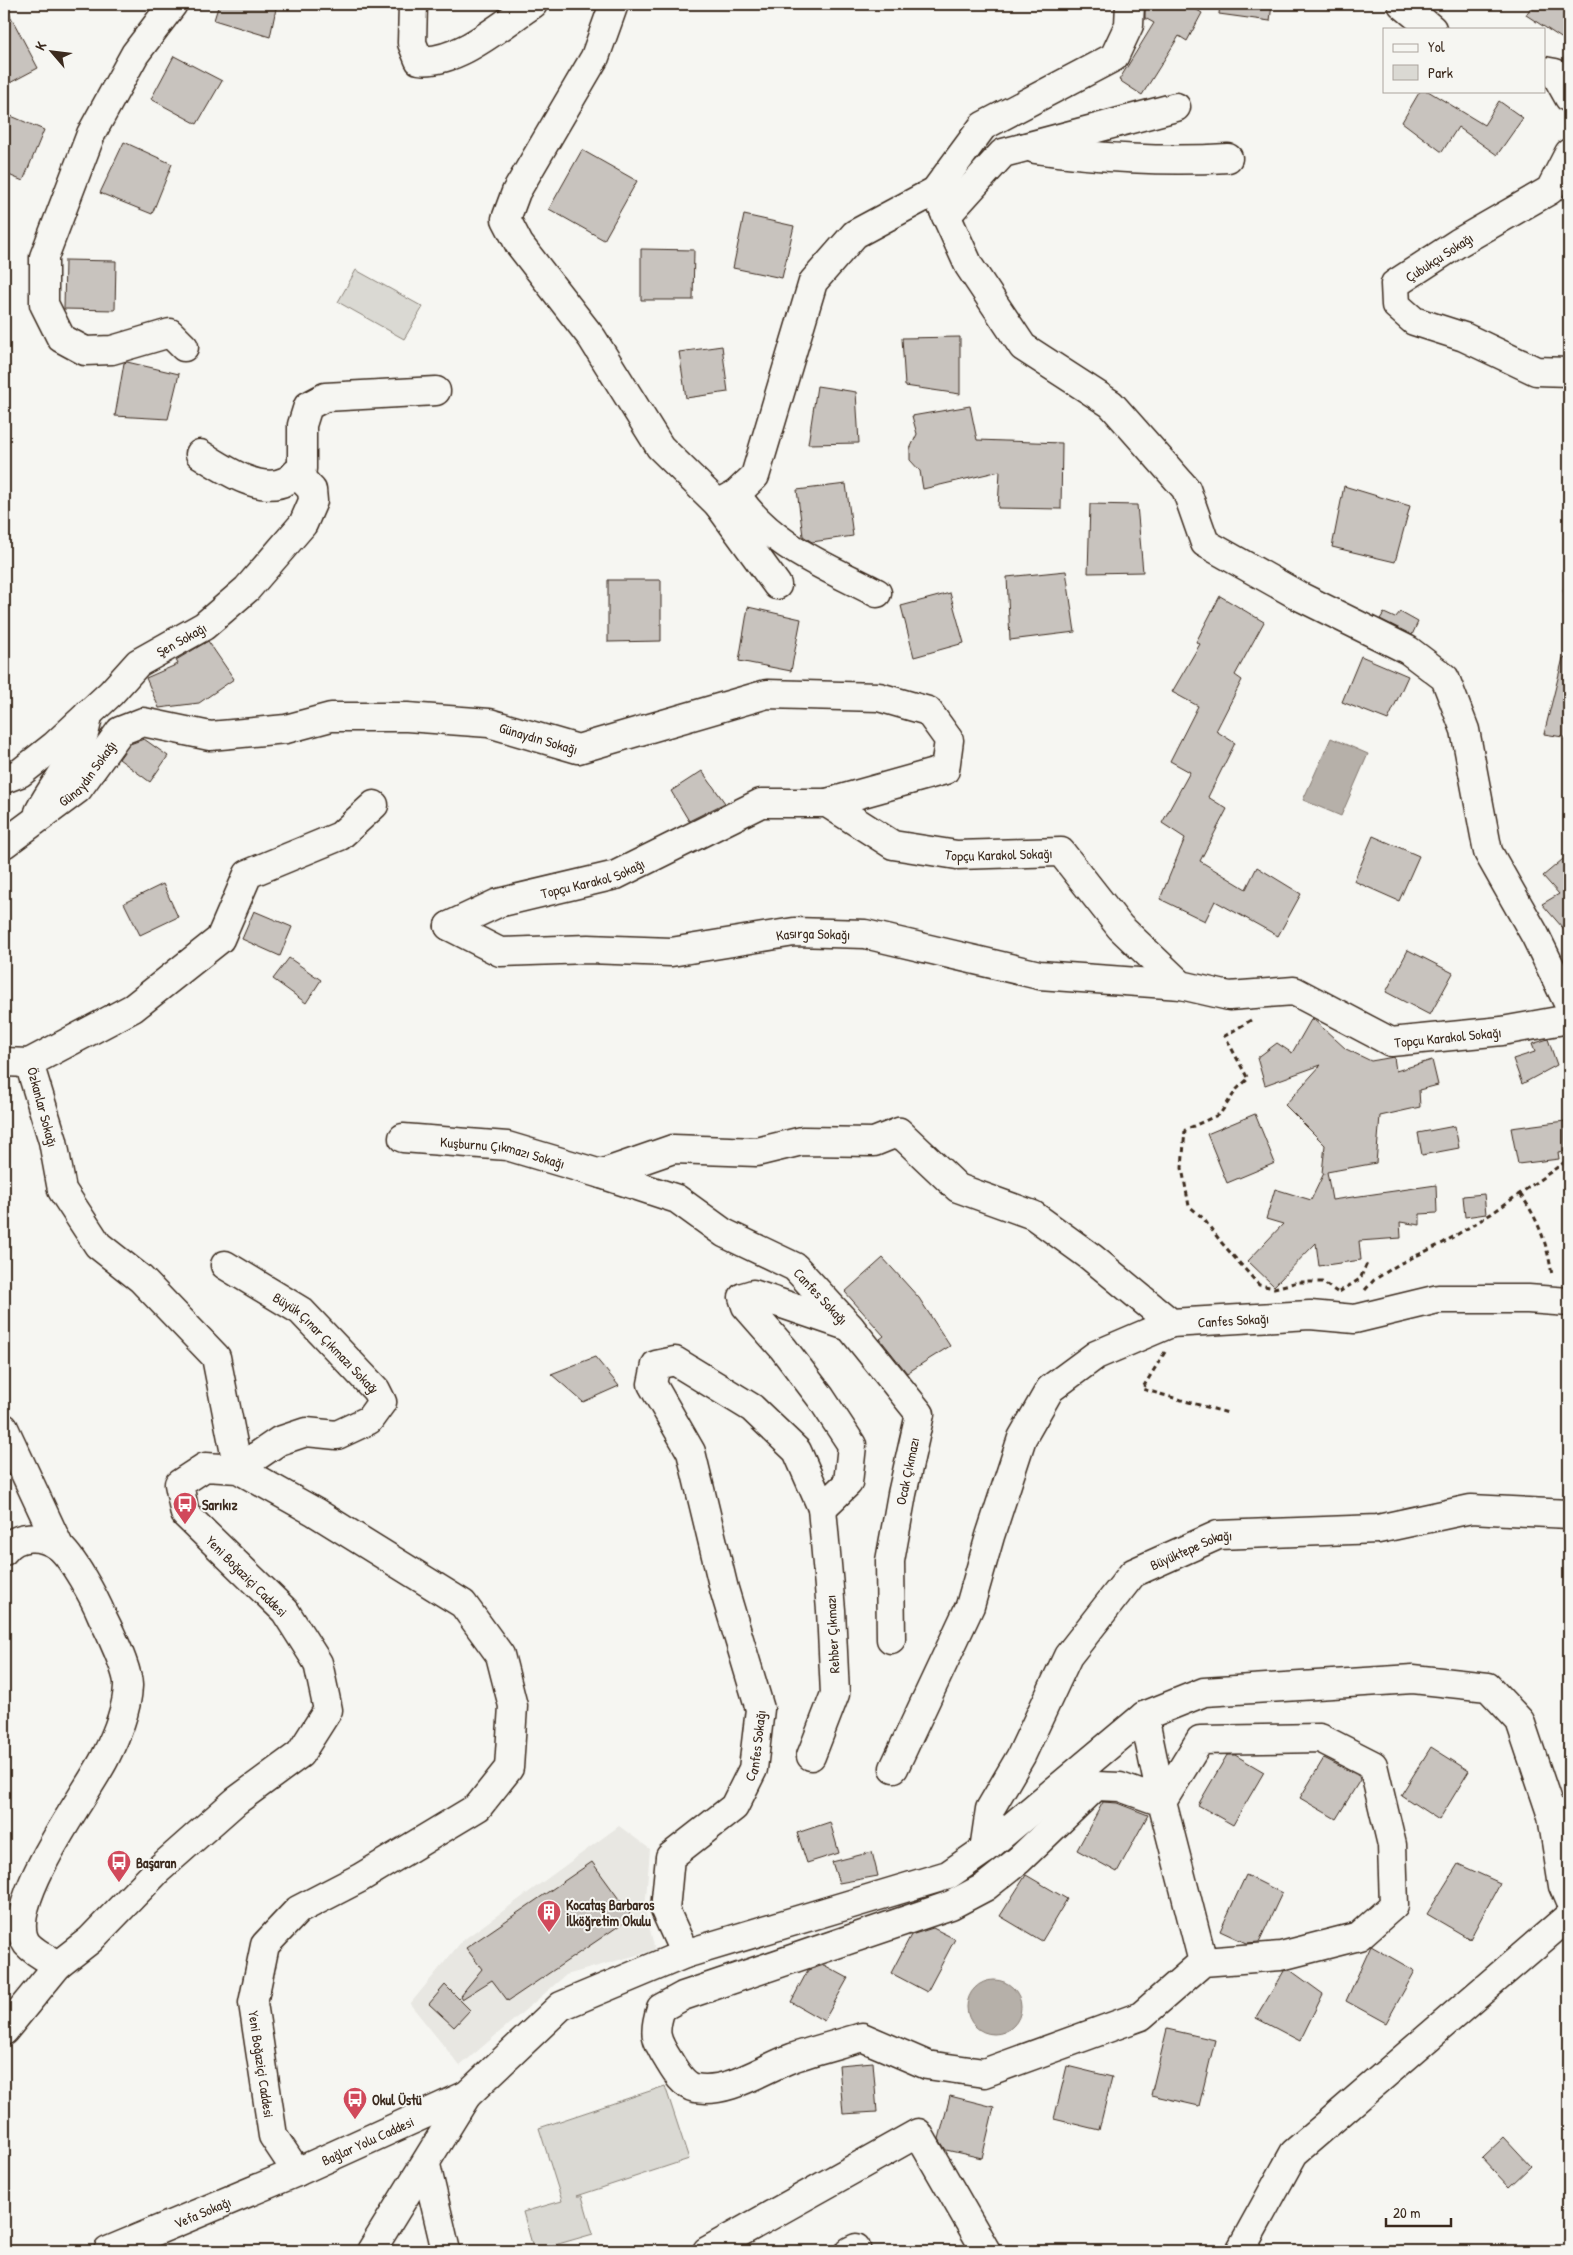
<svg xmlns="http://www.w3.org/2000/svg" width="1573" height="2255" font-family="'Patrick Hand',sans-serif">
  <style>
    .built { fill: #e8e7e2 }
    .green { fill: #dad9d3; stroke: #8a8278 }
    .water { fill: #b6b0a9; stroke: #857a71 }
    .building { fill: #c8c3be; stroke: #3b2a1e }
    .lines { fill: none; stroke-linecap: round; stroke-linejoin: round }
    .minor-casing { stroke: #3b2a1e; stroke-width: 31 }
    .path { stroke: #3b2a1e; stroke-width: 3; stroke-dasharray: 5 4; stroke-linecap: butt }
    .minor { stroke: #f6f6f2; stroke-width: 28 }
    .labels { text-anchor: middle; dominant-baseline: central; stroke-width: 4; stroke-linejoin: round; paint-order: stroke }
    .street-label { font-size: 14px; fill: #3b2a1e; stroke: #f6f6f2 }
    .poi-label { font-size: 14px; font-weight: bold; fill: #3b2a1e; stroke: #f6f6f2; text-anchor: start }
  </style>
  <rect width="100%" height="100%" fill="#f6f6f2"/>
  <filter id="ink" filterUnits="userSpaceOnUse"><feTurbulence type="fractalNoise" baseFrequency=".02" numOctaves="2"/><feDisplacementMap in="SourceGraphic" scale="10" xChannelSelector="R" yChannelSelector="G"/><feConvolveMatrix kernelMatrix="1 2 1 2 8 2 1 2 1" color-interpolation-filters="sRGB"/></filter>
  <g filter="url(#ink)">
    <polygon class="built" points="619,1826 650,1849 645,1910 655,1950 566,1975 460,2066 410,2004 462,1941"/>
    <g class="green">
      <polygon points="356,270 423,307 404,339 338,302"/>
      <polygon points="665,2086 689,2159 577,2196 582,2196 593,2234 534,2251 523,2212 562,2201 539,2128"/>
    </g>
    <g class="water">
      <polygon points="1569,569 1569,610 1563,591"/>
      <polygon points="1331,738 1368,754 1341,816 1303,800"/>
      <circle cx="994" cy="2007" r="27"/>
    </g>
    <g class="building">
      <polygon points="4,4 38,68 4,86"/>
      <polygon points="219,4 277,4 270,37 214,20"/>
      <polygon points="1149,4 1187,4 1202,13 1187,41 1179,36 1142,95 1119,80 1154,23 1145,18 1145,11"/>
      <polygon points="1220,4 1272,4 1270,21 1219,14"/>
      <polygon points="1533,4 1569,4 1569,43 1526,15"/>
      <polygon points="174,56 222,81 197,124 151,99"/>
      <polygon points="1420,91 1428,91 1484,125 1499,101 1523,118 1497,155 1458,127 1442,152 1402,122"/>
      <polygon points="4,113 44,130 23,181 4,173"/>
      <polygon points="124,142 172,164 152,214 100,193"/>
      <polygon points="582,150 637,181 604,240 549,209"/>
      <polygon points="744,215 794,226 782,278 733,268"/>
      <polygon points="641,249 694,250 693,300 641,300"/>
      <polygon points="65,260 116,261 115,310 64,309"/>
      <polygon points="960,337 960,394 905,386 902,338"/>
      <polygon points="722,346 728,392 686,398 679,352"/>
      <polygon points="127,362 179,374 168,419 115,416 124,363"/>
      <polygon points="817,386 856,392 859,443 808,444"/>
      <polygon points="970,406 977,440 1062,443 1061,509 998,508 1000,471 923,489 920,471 910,460 910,449 917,434 912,416"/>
      <polygon points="846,484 853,536 812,542 803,536 797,490"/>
      <polygon points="1344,486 1410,506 1395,562 1332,547"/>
      <polygon points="1090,504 1137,505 1143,572 1088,573"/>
      <polygon points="1066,571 1075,632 1010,640 1007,577"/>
      <polygon points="608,580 661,580 661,641 608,642"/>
      <polygon points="950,593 964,643 914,657 901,606"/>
      <polygon points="1220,596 1264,622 1235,675 1242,680 1216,731 1235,743 1208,797 1227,809 1200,861 1246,889 1257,867 1301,894 1278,936 1215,901 1205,921 1160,899 1185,838 1162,823 1190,772 1170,761 1198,706 1172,692 1200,644 1196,642"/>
      <polygon points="748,607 801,619 791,671 739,661"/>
      <polygon points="1400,612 1418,622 1412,635 1380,619 1384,613 1395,618"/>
      <polygon points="208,641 234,679 199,703 159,708 146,678 178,664 176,660"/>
      <polygon points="1361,656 1408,676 1388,720 1342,702"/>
      <polygon points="1563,658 1569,659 1569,738 1544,734"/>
      <polygon points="144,739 168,756 150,782 119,759 130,744"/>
      <polygon points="702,771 725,803 689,821 671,791"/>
      <polygon points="1373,836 1419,856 1399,901 1354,881"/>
      <polygon points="1569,854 1569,935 1542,904 1559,894 1543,876"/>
      <polygon points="163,884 178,917 140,935 124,903"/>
      <polygon points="254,911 292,927 280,956 242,939"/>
      <polygon points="1408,950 1453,973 1430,1015 1386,992"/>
      <polygon points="289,958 321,980 306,1003 273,979"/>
      <polygon points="1312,1018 1346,1049 1371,1061 1394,1057 1396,1071 1432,1060 1438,1085 1419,1090 1420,1107 1380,1116 1376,1163 1327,1172 1332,1200 1436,1185 1437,1213 1420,1214 1420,1225 1400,1222 1401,1238 1359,1241 1361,1260 1319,1266 1316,1243 1274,1286 1248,1261 1283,1224 1266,1219 1275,1189 1311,1200 1324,1173 1322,1173 1325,1145 1285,1105 1321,1065 1265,1085 1257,1058 1277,1043 1292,1053"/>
      <polygon points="1548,1039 1557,1065 1522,1084 1513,1059 1535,1052 1532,1044"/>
      <polygon points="1255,1114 1275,1163 1227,1183 1207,1134"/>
      <polygon points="1565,1121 1565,1151 1558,1152 1559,1159 1518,1164 1511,1128"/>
      <polygon points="1455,1126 1459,1148 1422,1155 1418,1133"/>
      <polygon points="1484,1194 1486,1214 1465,1217 1463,1196"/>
      <polygon points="883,1258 919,1298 950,1346 907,1373 880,1339 884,1336 845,1292"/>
      <polygon points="595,1357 619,1386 583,1402 551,1374"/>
      <polygon points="1431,1747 1469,1771 1439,1820 1401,1795"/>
      <polygon points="1227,1755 1235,1755 1264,1772 1233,1825 1198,1805"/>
      <polygon points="1324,1758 1359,1776 1360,1780 1336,1819 1300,1798"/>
      <polygon points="1103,1802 1117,1803 1148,1815 1117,1872 1077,1850"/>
      <polygon points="830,1822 839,1853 807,1863 797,1833"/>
      <polygon points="872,1852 878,1876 839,1883 832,1862"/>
      <polygon points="592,1862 632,1917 508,2001 492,1980 462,1999 460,1996 482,1969 466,1948"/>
      <polygon points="1458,1864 1500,1883 1470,1939 1427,1914"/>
      <polygon points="1026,1875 1067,1899 1042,1941 1000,1916"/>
      <polygon points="1246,1875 1282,1893 1259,1942 1246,1943 1220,1931"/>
      <polygon points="933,1928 955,1939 927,1992 891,1973 911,1935"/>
      <polygon points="1371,1946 1415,1971 1386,2023 1346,2001"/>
      <polygon points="824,1965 848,1978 824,2021 791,2002 808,1970"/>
      <polygon points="1290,1970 1323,1994 1300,2041 1256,2018 1284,1971"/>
      <polygon points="445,1985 470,2010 454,2027 429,2004"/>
      <polygon points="1167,2029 1215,2040 1199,2106 1151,2095"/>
      <polygon points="873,2062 877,2112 843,2114 839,2065"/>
      <polygon points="1067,2066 1112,2077 1099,2130 1054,2119"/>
      <polygon points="950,2096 994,2107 982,2158 946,2150 939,2139"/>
      <polygon points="1504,2137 1531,2166 1509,2187 1482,2158"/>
    </g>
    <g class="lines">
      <defs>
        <g id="minor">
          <polyline points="173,4 135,54 91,134 44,257 44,304 61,338 85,351 112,350 170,333 184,347"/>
          <path d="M413,4l-1,39 7,17c38,5 83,-36 114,-56"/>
          <polyline points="614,4 595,57 516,192 506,219 519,244 592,338 660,447 718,504 777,585"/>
          <polyline points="1402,4 1432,29"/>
          <polyline points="1544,71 1555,73 1569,98"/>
          <path d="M1035,149c61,9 132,13 193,9"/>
          <polyline points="1569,153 1550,190 1458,243 1395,284 1396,305 1414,321 1464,337 1536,371 1569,372"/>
          <polyline points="935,191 969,266 1023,347 1111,404 1186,489 1205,543 1301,597 1408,650 1445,678 1465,730 1488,852 1535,935 1569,1005"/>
          <polyline points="946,216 1003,153 1176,107"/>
          <path d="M200,454c21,13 60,41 86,27 6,-3 11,-8 16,-12v-44l6,-19 17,-9 111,-6"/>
          <path d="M736,494c33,51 89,72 141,99"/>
          <polyline points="718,504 736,494 755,476 813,282 855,234 935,191 983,126 1114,57 1129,25 1130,4"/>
          <path id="s1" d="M4,779l16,-6 34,-27 57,-53 27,-30 66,-37 43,-37 56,-65 10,-23 -1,-11 -16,-17"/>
          <path d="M39,812c17,-34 46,-60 49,-98"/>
          <path id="s2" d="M4,844l74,-55 42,-58 23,-9 67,14 76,-7 45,-12h76l82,6 89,26 189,-55 112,3 49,14 21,29 -4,30 -118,33"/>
          <path id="s3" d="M449,926l49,-23 118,-28 145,-72h66l66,42 64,10 104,-3 59,75 61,58 48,11 65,-5 97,51 111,-11 67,-12"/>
          <path id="s4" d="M449,926l51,26 88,-3 83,3 123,-20 71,2 174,41 142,10"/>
          <polyline points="4,1062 29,1063"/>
          <path id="s5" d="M403,1138l104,8 94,28"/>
          <path id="s6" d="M225,1265l76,46 75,79 6,12 -13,18 -32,15 -31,-3 -27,9 -41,28 -22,-112 -75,-78 -43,-34 -36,-55 -9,-49 -24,-78 104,-55 87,-69 28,-65 92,-38 34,-31"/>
          <polyline points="850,1327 920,1414 902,1494 890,1561 891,1639"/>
          <polyline points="4,1428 59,1546"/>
          <path id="s7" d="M4,1551c13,-17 37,-17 54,-5 14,10 37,53 44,70 7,14 27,56 26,70 -1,25 -12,50 -23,72 -17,35 -105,149 -78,186 8,9 21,15 31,21l32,-25 68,-70 78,-69 64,-47 28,-44 -10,-47 -33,-52 -100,-97 -6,-30 26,-17 33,2 77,43 148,92 37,51 13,51 -4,62 -31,39 -118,71 -62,32 -33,35 -12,58 20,133 24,36"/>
          <path d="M1144,1716l18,86 41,160 -62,54 -157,57 -57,-8 -65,-28c-23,7 -47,13 -70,21 -30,11 -63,36 -97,30 -12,-3 -20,-17 -26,-27 -14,-22 -16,-28 -8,-53l22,-12 268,-91 34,-18 34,-27 77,-74 24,1 42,15 38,-62 120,-2 53,27 19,80 2,60 -35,31 -78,20 -78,6"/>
          <polyline points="811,1756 835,1694 831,1610 822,1508"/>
          <polyline points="894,1768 970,1606 990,1536 1022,1438 1050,1389 1096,1355 1171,1323"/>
          <path id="s8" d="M984,1850l6,-41 31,-53 47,-100 65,-83 85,-38 160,-6 93,-20 98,5"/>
          <path id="s9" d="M685,1954l-20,-44 5,-53 64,-50 19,-38 7,-60 -36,-120 -33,-137 -39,-68 4,-19 19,-4 77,47 45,43 25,57 26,-25 4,-38 -31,-47 -38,-50 -37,-42 -3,-9 10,-3 97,33 -55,-60 -71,-34 -47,-34 -76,-25 72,-25 84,3 45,-11 72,1 25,-10 59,56 75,27 58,42 80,66 139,-8 45,4 83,-20h90l41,3"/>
          <polyline points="4,2031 58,1965"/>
          <polyline points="426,2165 446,2251"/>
          <path id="s10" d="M108,2251l189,-79 170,-77"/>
          <polyline points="371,2251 467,2095 561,2006 685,1954 948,1875 984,1850 1144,1716 1204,1692 1413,1679 1488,1687 1520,1721 1552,1816 1563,1886 1569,1900"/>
          <polyline points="707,2251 918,2133 986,2251"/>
          <polyline points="850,2251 856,2248"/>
          <polyline points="1240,2251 1294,2153 1569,1916"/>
        </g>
      </defs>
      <use href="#minor" class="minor-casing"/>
      <g class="path">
        <polyline points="1251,1020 1225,1036 1248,1079 1237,1089 1220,1114 1185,1130 1182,1168 1189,1206 1203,1218 1221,1242 1259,1285 1274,1288 1298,1282 1322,1282 1337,1292"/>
        <path d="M1520,1194c18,24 28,52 32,82"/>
        <polyline points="1365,1290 1374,1280 1399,1264 1443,1243 1491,1214 1569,1159"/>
        <polyline points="1339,1292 1360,1279 1368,1261"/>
        <polyline points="1165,1352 1142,1389 1228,1413"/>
      </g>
      <use href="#minor" class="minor"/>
    </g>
  </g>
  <defs>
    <symbol id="bus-pin" viewBox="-11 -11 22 30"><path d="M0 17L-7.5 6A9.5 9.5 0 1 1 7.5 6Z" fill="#d1495b" stroke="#f6f6f2"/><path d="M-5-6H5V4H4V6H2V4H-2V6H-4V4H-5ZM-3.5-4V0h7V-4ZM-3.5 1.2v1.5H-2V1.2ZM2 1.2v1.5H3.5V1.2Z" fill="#fff"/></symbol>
    <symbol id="building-pin" viewBox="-11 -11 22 30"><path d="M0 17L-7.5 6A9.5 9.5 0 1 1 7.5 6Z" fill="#d1495b" stroke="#f6f6f2"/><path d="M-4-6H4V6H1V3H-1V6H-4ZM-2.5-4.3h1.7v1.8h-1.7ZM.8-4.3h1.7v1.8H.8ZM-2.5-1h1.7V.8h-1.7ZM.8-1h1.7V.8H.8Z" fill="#fff"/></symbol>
  </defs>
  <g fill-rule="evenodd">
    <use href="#bus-pin" x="171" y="1490" width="28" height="38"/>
    <use href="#bus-pin" x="105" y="1848" width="28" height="38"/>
    <use href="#building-pin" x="535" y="1898" width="28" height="38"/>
    <use href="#bus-pin" x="341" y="2085" width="28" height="38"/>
  </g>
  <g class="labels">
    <g class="street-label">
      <text transform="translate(1439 257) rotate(-33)">Çubukçu Sokağı</text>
      <text stroke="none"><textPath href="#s1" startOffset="228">Şen Sokağı</textPath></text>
      <text stroke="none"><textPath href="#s2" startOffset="590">Günaydın Sokağı</textPath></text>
      <text stroke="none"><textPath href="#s2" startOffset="110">Günaydın Sokağı</textPath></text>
      <text stroke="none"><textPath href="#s3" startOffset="588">Topçu Karakol Sokağı</textPath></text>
      <text stroke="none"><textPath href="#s3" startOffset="152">Topçu Karakol Sokağı</textPath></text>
      <text stroke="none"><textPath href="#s4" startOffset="372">Kasırga Sokağı</textPath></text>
      <text stroke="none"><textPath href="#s3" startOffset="1111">Topçu Karakol Sokağı</textPath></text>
      <text transform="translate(43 1107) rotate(75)">Özkanlar Sokağı</text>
      <text stroke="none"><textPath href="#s5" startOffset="101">Kuşburnu Çıkmazı Sokağı</textPath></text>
      <text transform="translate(821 1296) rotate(47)">Canfes Sokağı</text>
      <text stroke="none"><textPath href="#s9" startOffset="2258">Canfes Sokağı</textPath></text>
      <text stroke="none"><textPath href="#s6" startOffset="129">Büyük Çınar Çıkmazı Sokağı</textPath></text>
      <text transform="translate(907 1471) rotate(-78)">Ocak Çıkmazı</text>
      <text stroke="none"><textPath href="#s8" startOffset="382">Büyüktepe Sokağı</textPath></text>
      <text transform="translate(247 1576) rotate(45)">Yeni Boğaziçi Caddesi</text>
      <text transform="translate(832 1634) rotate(-93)">Rehber Çıkmazı</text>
      <text stroke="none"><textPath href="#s9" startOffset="249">Canfes Sokağı</textPath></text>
      <text stroke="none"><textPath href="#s7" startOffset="2124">Yeni Boğaziçi Caddesi</textPath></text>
      <text stroke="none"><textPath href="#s10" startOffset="282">Bağlar Yolu Caddesi</textPath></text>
      <text stroke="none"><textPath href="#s10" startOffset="102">Vefa Sokağı</textPath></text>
    </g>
    <g class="poi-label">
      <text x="202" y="1504">Sarıkız</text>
      <text x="136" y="1862">Başaran</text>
      <text x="566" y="1904">Kocataş Barbaros<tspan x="566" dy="16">İlköğretim Okulu</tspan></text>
      <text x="372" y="2099">Okul Üstü</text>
    </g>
  </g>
  <rect width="1573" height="2255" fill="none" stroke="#f6f6f2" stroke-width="20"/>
  <rect x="10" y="10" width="1553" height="2235" fill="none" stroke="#3b2a1e" stroke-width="2" filter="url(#ink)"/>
  <rect x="1383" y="28" width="162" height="65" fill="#f6f6f2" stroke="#aba49d"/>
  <rect x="1393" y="44" width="25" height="8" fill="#f6f6f2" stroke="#aba49d"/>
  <text x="1428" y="52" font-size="15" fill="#3b2a1e">Yol</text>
  <rect x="1393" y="65" width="25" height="15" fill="#dad9d3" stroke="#aba49d"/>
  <text x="1428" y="78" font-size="15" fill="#3b2a1e">Park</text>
  <g transform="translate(52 52) rotate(298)" stroke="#f6f6f2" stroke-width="4" paint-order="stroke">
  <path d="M0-4L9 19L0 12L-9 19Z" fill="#3b2a1e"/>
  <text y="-8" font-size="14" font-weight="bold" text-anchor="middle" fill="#3b2a1e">K</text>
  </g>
  <path d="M1386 2218v8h65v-8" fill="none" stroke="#3b2a1e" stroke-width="2.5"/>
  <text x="1393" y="2218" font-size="15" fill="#3b2a1e" stroke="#f6f6f2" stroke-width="4" paint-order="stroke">20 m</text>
</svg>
